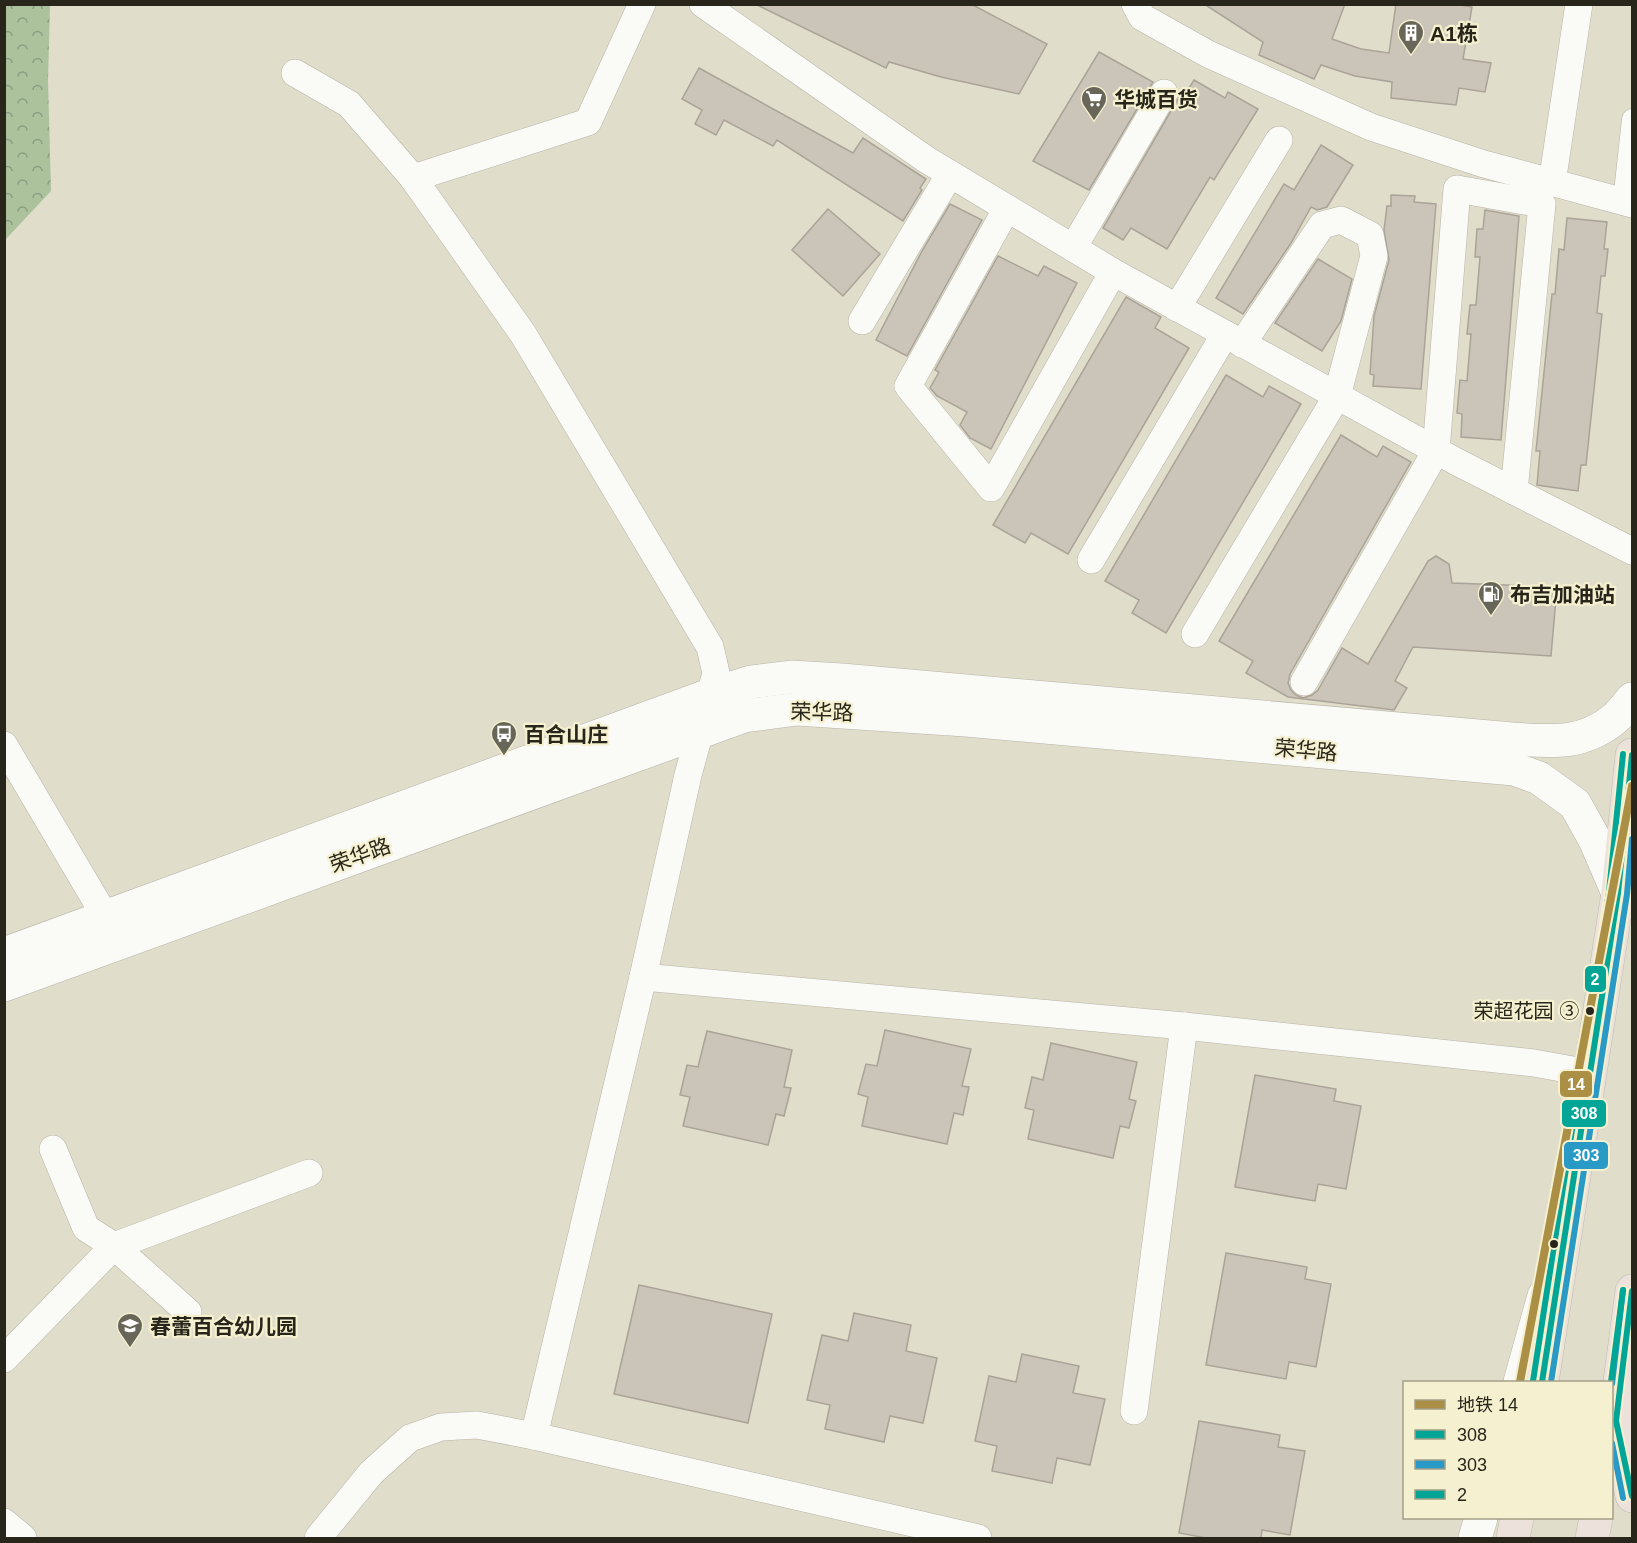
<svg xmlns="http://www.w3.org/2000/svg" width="1637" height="1543" font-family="Arial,'Noto Sans SC',sans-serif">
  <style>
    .forest { fill: url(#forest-crowns) }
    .building { fill: #cbc4b8; stroke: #aaa397; stroke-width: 1.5 }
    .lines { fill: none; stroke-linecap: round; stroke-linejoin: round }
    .pedestrian-casing { stroke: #b7b4a7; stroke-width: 21 }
    .minor-casing { stroke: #b7b4a7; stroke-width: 28 }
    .tertiary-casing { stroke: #b7b4a7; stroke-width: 34 }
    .secondary-casing { stroke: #b7b4a7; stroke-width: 34 }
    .trunk-casing { stroke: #bdbbb2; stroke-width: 34 }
    .pedestrian { stroke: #fafaf7; stroke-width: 20 }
    .minor { stroke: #fafaf7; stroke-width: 27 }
    .tertiary { stroke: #fafaf7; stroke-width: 33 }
    .secondary { stroke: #fafaf7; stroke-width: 33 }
    .trunk { stroke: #ece2db; stroke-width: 33 }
    .bus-1-casing { stroke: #f5f0cf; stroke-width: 10 }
    .bus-2-casing { stroke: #f5f0cf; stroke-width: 10 }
    .bus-3-casing { stroke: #f5f0cf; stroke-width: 10 }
    .bus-1 { stroke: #03a696; stroke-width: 6 }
    .bus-2 { stroke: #2999c6; stroke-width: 6 }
    .bus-3 { stroke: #03a696; stroke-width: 6 }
    .metro-1-casing { stroke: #f5f0cf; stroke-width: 12 }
    .metro-1 { stroke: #ab8f45; stroke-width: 8 }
    .bus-dot { fill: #28261a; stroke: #f5f0cf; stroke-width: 2 }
    .labels { text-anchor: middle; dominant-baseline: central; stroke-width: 4.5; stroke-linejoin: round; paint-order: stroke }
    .bus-label { font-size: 20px; fill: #28261a; stroke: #f5f0cf; text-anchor: end }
    .poi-label { font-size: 21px; font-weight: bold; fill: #28261a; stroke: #f5f0cf; text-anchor: start }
    .street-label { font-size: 21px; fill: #28261a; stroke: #f5f0cf }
    .line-badge { stroke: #f5f0cf; stroke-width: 2 }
    .badge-label { font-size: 16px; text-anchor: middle; font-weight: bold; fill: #fff }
  </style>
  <defs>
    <pattern id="forest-crowns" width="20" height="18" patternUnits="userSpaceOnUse" patternTransform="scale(1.5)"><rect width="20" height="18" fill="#abc29d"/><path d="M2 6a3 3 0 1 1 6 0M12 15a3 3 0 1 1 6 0" fill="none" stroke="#8b9d7f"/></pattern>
  </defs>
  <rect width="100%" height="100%" fill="#e0ddcb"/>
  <polygon class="forest" points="5,4 50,5 48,80 51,191 5,240"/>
  <g class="building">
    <polygon points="755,4 971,4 1047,44 1019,94 941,77 889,62 886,68"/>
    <polygon points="1204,4 1345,4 1332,39 1361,49 1389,53 1396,4 1455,4 1472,7 1463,59 1491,63 1485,92 1459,88 1456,105 1391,98 1392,82 1355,76 1321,65 1314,79 1259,55 1263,42"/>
    <polygon points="1099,52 1153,82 1089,190 1033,161"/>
    <polygon points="699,68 853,153 863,138 926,179 920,188 922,190 903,221 777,140 773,146 724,120 716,135 695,124 702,110 682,99"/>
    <polygon points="1194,80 1225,98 1228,92 1258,109 1214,180 1210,177 1167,249 1131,228 1123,240 1103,228 1179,97 1182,99"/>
    <polygon points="1321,145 1353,165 1327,207 1317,210 1311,207 1291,243 1243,314 1216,298 1284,184 1294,190"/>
    <polygon points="1391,195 1415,196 1414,202 1436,204 1421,389 1373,386 1374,375 1370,374 1374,316 1389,260 1384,230 1387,206 1391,206"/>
    <polygon points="950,204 982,220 907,356 876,340 922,251"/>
    <polygon points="828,209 880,254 843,296 792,250"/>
    <polygon points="1485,210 1519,216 1501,440 1461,437 1462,414 1457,413 1460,380 1467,381 1471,334 1467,334 1470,305 1476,305 1480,257 1475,257 1477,229 1483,229"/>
    <polygon points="1567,218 1607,222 1604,249 1608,249 1605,276 1601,276 1597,313 1602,314 1586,465 1581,465 1578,491 1537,485 1540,451 1536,451 1552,294 1555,294 1559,249 1564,250"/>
    <polygon points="998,256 1038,276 1044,266 1077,283 991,449 970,438 960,425 967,412 937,396 930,388 939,372 935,370"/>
    <polygon points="1318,259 1352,279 1341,321 1322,351 1275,323"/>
    <polygon points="1126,297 1161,317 1155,328 1189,348 1068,554 1031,533 1025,543 993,525"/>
    <polygon points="1226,375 1263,397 1269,386 1301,404 1166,633 1132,613 1139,600 1105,581"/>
    <polygon points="1341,435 1377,457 1383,446 1411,462 1290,674 1288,683 1291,690 1296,695 1303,698 1312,695 1318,690 1342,648 1368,664 1428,561 1436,556 1449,564 1452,583 1557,587 1551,656 1413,647 1395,681 1407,688 1394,710 1288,697 1246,673 1253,661 1219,641"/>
    <polygon points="885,1030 971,1049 962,1086 969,1087 963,1115 954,1113 947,1144 862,1126 868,1097 858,1094 866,1064 877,1066"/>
    <polygon points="707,1031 792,1050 784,1087 791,1088 784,1116 776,1114 768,1145 683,1126 690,1097 680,1095 687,1065 698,1067"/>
    <polygon points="1051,1043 1137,1062 1129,1099 1136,1101 1129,1128 1120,1126 1113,1158 1028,1139 1034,1110 1025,1108 1032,1077 1043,1080"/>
    <polygon points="1255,1075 1336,1089 1334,1101 1361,1106 1346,1189 1318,1184 1315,1201 1235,1187"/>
    <polygon points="1226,1253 1307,1267 1305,1279 1331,1284 1316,1367 1289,1362 1286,1379 1206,1365"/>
    <polygon points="639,1285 772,1314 748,1423 614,1394"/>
    <polygon points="854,1313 911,1325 906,1351 937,1358 923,1423 890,1416 884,1442 825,1429 830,1405 807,1400 822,1335 848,1341"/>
    <polygon points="1022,1354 1079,1366 1073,1393 1105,1399 1090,1465 1057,1458 1052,1483 992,1471 997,1446 975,1441 989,1376 1016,1382"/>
    <polygon points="1199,1421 1280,1435 1278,1447 1305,1451 1290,1535 1262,1530 1261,1539 1212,1539 1179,1533"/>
  </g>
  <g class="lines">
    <defs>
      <polyline id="pedestrian" points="1623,202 1632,119"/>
      <g id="minor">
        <polyline points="703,4 927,160 1113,272 1457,462 1632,551"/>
        <polyline points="1135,4 1142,17 1208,54 1371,127 1484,164 1632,204"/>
        <polyline points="295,73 349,104 413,178 523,334 710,647 716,673 688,775 643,977 534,1436"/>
        <polyline points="413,178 588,122 642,4"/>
        <polyline points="1552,183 1579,4"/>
        <polyline points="1007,208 908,386 991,488 1113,272"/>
        <polyline points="1073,248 1164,93"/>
        <polyline points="1177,308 1279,140"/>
        <polyline points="862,321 950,174"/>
        <polyline points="1091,560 1225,334"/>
        <polyline points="1195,634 1337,396 1374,256 1370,235 1341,220 1322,225 1242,344"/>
        <polyline points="1304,682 1436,451 1457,189 1542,204 1514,491"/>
        <polyline points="4,745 105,916"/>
        <polyline points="643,977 1184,1026 1534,1063 1589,1073"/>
        <polyline points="53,1149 86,1228 114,1246 188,1312"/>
        <polyline points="4,1359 114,1246 309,1173"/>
        <polyline points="1134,1411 1184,1026"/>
        <polyline points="4,1522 23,1538"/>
        <polyline points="318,1538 371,1473 410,1438 441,1427 477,1425 534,1436 978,1538"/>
      </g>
      <g id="tertiary">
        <path d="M4,954l706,-259 41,-13 40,-5 51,3 670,59c38,2 68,7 101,-19 7,-5 13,-14 19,-21"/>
        <polyline points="4,985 744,716 797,709 966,720 1514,769 1539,778 1575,804 1595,840 1618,893"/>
      </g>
      <g id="secondary">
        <polyline points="1520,1382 1544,1296"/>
        <polyline points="1475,1538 1481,1518"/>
      </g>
      <g id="trunk">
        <polyline points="1542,1382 1618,893 1632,755"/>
        <polyline points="1616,1421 1632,1496"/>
        <polyline points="1612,1442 1632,1291"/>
        <polyline points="1513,1538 1517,1518"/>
        <polyline points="1592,1538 1596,1518"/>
      </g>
    </defs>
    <use href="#pedestrian" class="pedestrian-casing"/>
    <use href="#minor" class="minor-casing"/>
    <use href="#tertiary" class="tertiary-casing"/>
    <use href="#secondary" class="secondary-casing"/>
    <use href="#trunk" class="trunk-casing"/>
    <use href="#pedestrian" class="pedestrian"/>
    <use href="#minor" class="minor"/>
    <use href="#tertiary" class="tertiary"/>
    <use href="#secondary" class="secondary"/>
    <use href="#trunk" class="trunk"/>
    <defs>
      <g id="bus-1">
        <polyline points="1632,1291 1616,1421 1632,1496"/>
        <polyline points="1542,1382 1618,893 1632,755"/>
      </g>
      <g id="bus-2">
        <polyline points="1551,1382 1627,894 1632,839"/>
        <polyline points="1612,1384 1623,1290"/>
        <polyline points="1612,1443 1623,1498"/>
      </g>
      <g id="bus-3">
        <polyline points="1533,1381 1609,892 1623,754"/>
        <polyline points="1611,1382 1623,1290"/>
      </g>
    </defs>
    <use href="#bus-1" class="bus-1-casing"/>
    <use href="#bus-2" class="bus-2-casing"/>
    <use href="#bus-3" class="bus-3-casing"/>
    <use href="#bus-1" class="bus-1"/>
    <use href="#bus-2" class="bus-2"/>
    <use href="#bus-3" class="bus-3"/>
    <defs>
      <polyline id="metro-1" points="1520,1382 1632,786"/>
    </defs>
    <use href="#metro-1" class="metro-1-casing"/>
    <use href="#metro-1" class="metro-1"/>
  </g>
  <defs>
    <symbol id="building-pin" viewBox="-11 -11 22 30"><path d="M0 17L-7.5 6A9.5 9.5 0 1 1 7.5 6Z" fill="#686658" stroke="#f5f0cf"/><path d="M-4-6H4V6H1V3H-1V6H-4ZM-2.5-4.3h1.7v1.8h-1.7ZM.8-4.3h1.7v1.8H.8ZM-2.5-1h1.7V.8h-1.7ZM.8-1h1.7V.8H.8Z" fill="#fff"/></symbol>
    <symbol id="supermarket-pin" viewBox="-11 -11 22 30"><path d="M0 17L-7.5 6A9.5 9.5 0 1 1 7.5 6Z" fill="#686658" stroke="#f5f0cf"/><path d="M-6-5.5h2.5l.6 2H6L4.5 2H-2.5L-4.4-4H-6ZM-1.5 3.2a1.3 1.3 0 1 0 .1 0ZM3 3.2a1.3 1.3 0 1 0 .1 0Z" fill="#fff"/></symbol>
    <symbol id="fuel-pin" viewBox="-11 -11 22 30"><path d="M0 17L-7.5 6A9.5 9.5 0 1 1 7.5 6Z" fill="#686658" stroke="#f5f0cf"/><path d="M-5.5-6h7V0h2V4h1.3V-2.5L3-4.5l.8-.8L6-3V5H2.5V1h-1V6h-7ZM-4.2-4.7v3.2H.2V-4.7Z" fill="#fff"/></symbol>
    <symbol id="bus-pin" viewBox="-11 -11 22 30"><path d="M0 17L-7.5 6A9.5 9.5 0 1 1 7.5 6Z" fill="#686658" stroke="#f5f0cf"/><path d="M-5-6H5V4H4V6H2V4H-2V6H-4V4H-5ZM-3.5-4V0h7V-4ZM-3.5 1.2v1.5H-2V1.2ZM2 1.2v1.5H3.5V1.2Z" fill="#fff"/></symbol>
    <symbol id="school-pin" viewBox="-11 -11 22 30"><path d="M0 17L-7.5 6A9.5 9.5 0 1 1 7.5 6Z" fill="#686658" stroke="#f5f0cf"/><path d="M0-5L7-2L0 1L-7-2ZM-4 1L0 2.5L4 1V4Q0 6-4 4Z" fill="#fff"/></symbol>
  </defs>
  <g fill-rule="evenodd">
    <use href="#building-pin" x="1396" y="18" width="30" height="40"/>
    <use href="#supermarket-pin" x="1079" y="84" width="30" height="40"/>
    <use href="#fuel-pin" x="1476" y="579" width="30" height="40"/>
    <use href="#bus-pin" x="489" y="719" width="30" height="40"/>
    <use href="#school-pin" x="115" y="1311" width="30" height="40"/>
  </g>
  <g class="bus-dot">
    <circle cx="1590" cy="1011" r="5"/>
    <circle cx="1554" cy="1244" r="5"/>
  </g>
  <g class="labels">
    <g class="bus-label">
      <text x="1579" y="1011">荣超花园 ③</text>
    </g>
    <g class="poi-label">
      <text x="1430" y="33">A1栋</text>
      <text x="1114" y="99">华城百货</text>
      <text x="1510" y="594">布吉加油站</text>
      <text x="524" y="734">百合山庄</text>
      <text x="150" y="1326">春蕾百合幼儿园</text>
    </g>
    <g class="street-label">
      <text transform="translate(822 712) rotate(1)">荣华路</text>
      <text transform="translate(1306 750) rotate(5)">荣华路</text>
      <text transform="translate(360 855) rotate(-20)">荣华路</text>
    </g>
  </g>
  <g class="line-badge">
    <rect x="1584" y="965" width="23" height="28" rx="6" fill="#03a696"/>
    <rect x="1559" y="1070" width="34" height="28" rx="6" fill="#ab8f45"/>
    <rect x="1561" y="1099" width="46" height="29" rx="6" fill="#03a696"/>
    <rect x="1563" y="1141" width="46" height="29" rx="6" fill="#2999c6"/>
  </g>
  <g class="badge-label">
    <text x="1595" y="985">2</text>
    <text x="1576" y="1090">14</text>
    <text x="1584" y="1119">308</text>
    <text x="1586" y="1161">303</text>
  </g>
  <rect width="1637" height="1543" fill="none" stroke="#28261a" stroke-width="12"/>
  <rect x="1403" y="1381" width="210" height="138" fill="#f5f0cf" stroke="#a39f87" stroke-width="1.5"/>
  <rect x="1415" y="1400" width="30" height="9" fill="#ab8f45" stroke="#a39f87" stroke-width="1.5"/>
  <text x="1457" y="1411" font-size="18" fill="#28261a">地铁 14</text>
  <rect x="1415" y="1430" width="30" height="9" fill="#03a696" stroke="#a39f87" stroke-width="1.5"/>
  <text x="1457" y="1441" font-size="18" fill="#28261a">308</text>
  <rect x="1415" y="1460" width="30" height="9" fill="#2999c6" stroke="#a39f87" stroke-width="1.5"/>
  <text x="1457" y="1471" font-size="18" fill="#28261a">303</text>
  <rect x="1415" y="1490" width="30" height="9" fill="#03a696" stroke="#a39f87" stroke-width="1.5"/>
  <text x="1457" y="1501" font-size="18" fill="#28261a">2</text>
</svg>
